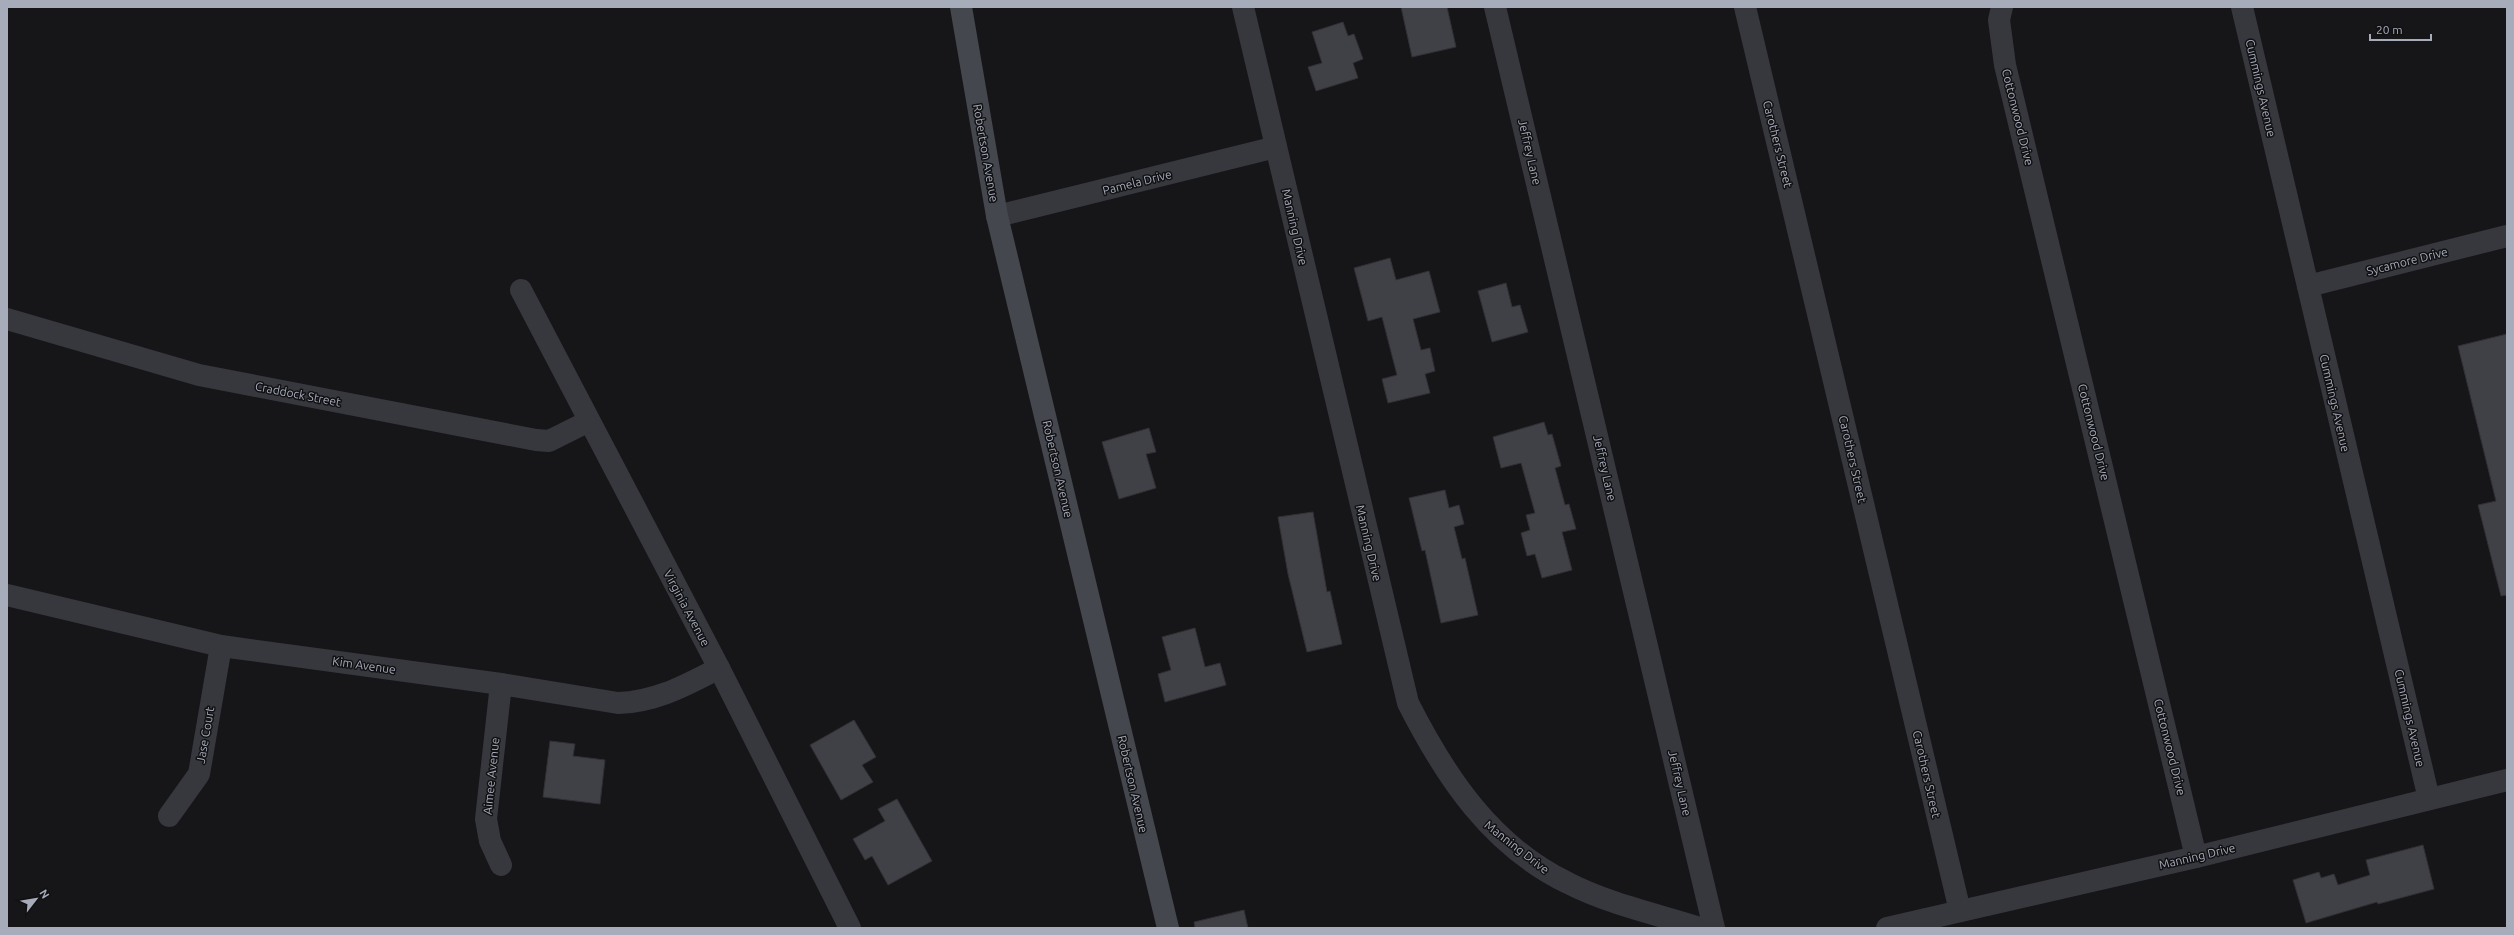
<svg xmlns="http://www.w3.org/2000/svg" width="2514" height="935" font-family="Ubuntu,sans-serif">
  <style>
    .building { fill: #404146; stroke: #303035 }
    .lines { fill: none; stroke-linecap: round; stroke-linejoin: round }
    .street { stroke: #37383e; stroke-width: 22 }
    .secondary { stroke: #45474e; stroke-width: 22 }
    .labels { text-anchor: middle; dominant-baseline: central; stroke-width: 3; stroke-linejoin: round; paint-order: stroke }
    .street-label { font-size: 12px; fill: #a7acba; stroke: #111114 }
  </style>
  <rect width="100%" height="100%" fill="#161619"/>
  <g class="building">
    <polygon points="1401,7 1447,7 1456,47 1412,57"/>
    <polygon points="1343,22 1348,36 1354,34 1363,59 1353,63 1358,78 1316,91 1308,67 1322,63 1312,32"/>
    <polygon points="1390,258 1396,280 1429,271 1440,312 1413,319 1421,350 1430,348 1435,371 1425,374 1430,393 1388,403 1382,379 1397,375 1382,317 1368,321 1354,268"/>
    <polygon points="1506,283 1512,307 1520,305 1528,332 1492,342 1478,291"/>
    <polygon points="2507,334 2507,595 2501,596 2478,505 2496,501 2458,346"/>
    <polygon points="1544,422 1548,435 1552,434 1561,466 1555,468 1565,505 1569,504 1576,529 1562,532 1572,570 1542,578 1535,554 1527,556 1521,533 1530,530 1526,515 1535,513 1521,463 1501,468 1493,437"/>
    <polygon points="1149,428 1156,452 1146,454 1156,488 1119,499 1102,442"/>
    <polygon points="1445,490 1449,508 1459,505 1464,524 1454,527 1462,559 1465,558 1478,615 1441,623 1425,550 1422,551 1409,498"/>
    <polygon points="1313,512 1327,592 1330,591 1342,644 1307,652 1288,574 1278,517"/>
    <polygon points="1195,628 1205,667 1220,663 1226,685 1165,702 1158,674 1171,670 1162,637"/>
    <polygon points="854,720 876,757 862,765 873,782 841,800 810,745"/>
    <polygon points="550,741 575,744 573,756 605,760 600,804 543,797"/>
    <polygon points="897,799 932,861 888,885 872,856 865,860 853,839 885,821 878,809"/>
    <polygon points="2423,845 2434,889 2378,904 2377,902 2306,923 2293,880 2319,872 2321,878 2334,874 2338,885 2370,875 2366,860"/>
    <polygon points="1244,910 1248,928 1195,928 1194,922"/>
  </g>
  <g class="lines">
    <g class="street">
      <path d="M1243,7l165,696c37,73 83,143 160,180 41,21 88,31 132,45"/>
      <polyline points="1495,7 1714,928"/>
      <polyline points="1745,7 1960,911"/>
      <polyline points="2002,7 1999,20 2005,65 2196,857"/>
      <polyline points="2242,7 2429,799"/>
      <polyline points="997,216 1276,147"/>
      <polyline points="2308,286 2507,236"/>
      <polyline points="521,290 719,668 850,928"/>
      <polyline points="7,319 199,375 536,440 549,441 589,421"/>
      <path d="M7,595l214,51 280,38 117,19c38,-1 68,-18 101,-35"/>
      <polyline points="169,816 199,774 221,646"/>
      <polyline points="501,865 490,841 486,819 501,684"/>
      <polyline points="1887,928 2196,857 2507,780"/>
    </g>
    <polyline class="secondary" points="961,7 997,216 1168,928"/>
  </g>
  <g class="labels">
    <g class="street-label">
      <text transform="translate(2261 88) rotate(77)">Cummings Avenue</text>
      <text transform="translate(2018 117) rotate(76)">Cottonwood Drive</text>
      <text transform="translate(1778 144) rotate(76)">Carothers Street</text>
      <text transform="translate(1530 152) rotate(77)">Jeffrey Lane</text>
      <text transform="translate(986 153) rotate(80)">Robertson Avenue</text>
      <text transform="translate(1137 182) rotate(-14)">Pamela Drive</text>
      <text transform="translate(1295 227) rotate(77)">Manning Drive</text>
      <text transform="translate(2407 261) rotate(-14)">Sycamore Drive</text>
      <text transform="translate(298 394) rotate(11)">Craddock Street</text>
      <text transform="translate(2335 403) rotate(77)">Cummings Avenue</text>
      <text transform="translate(2094 432) rotate(76)">Cottonwood Drive</text>
      <text transform="translate(1853 459) rotate(77)">Carothers Street</text>
      <text transform="translate(1605 468) rotate(77)">Jeffrey Lane</text>
      <text transform="translate(1058 469) rotate(77)">Robertson Avenue</text>
      <text transform="translate(1369 543) rotate(77)">Manning Drive</text>
      <text transform="translate(687 608) rotate(62)">Virginia Avenue</text>
      <text transform="translate(364 665) rotate(8)">Kim Avenue</text>
      <text transform="translate(2410 718) rotate(77)">Cummings Avenue</text>
      <text transform="translate(205 735) rotate(-80)">Jase Court</text>
      <text transform="translate(2170 747) rotate(76)">Cottonwood Drive</text>
      <text transform="translate(1927 774) rotate(77)">Carothers Street</text>
      <text transform="translate(491 776) rotate(-84)">Aimee Avenue</text>
      <text transform="translate(1680 783) rotate(77)">Jeffrey Lane</text>
      <text transform="translate(1133 784) rotate(77)">Robertson Avenue</text>
      <text transform="translate(1517 847) rotate(38)">Manning Drive</text>
      <text transform="translate(2197 856) rotate(-13)">Manning Drive</text>
    </g>
  </g>
  <rect width="2514" height="935" fill="none" stroke="#a7acba" stroke-width="16"/>
  <g transform="translate(36 899) rotate(59)" stroke="#111114" stroke-width="3" paint-order="stroke">
  <path d="M0-3L7 15L0 10L-7 15Z" fill="#a7acba"/>
  <text y="-6" font-size="11" font-weight="bold" text-anchor="middle" fill="#a7acba">N</text>
  </g>
  <path d="M2370 34v6h61v-6" fill="none" stroke="#a7acba" stroke-width="2"/>
  <text x="2376" y="34" font-size="12" fill="#a7acba" stroke="#111114" stroke-width="3" paint-order="stroke">20 m</text>
</svg>
